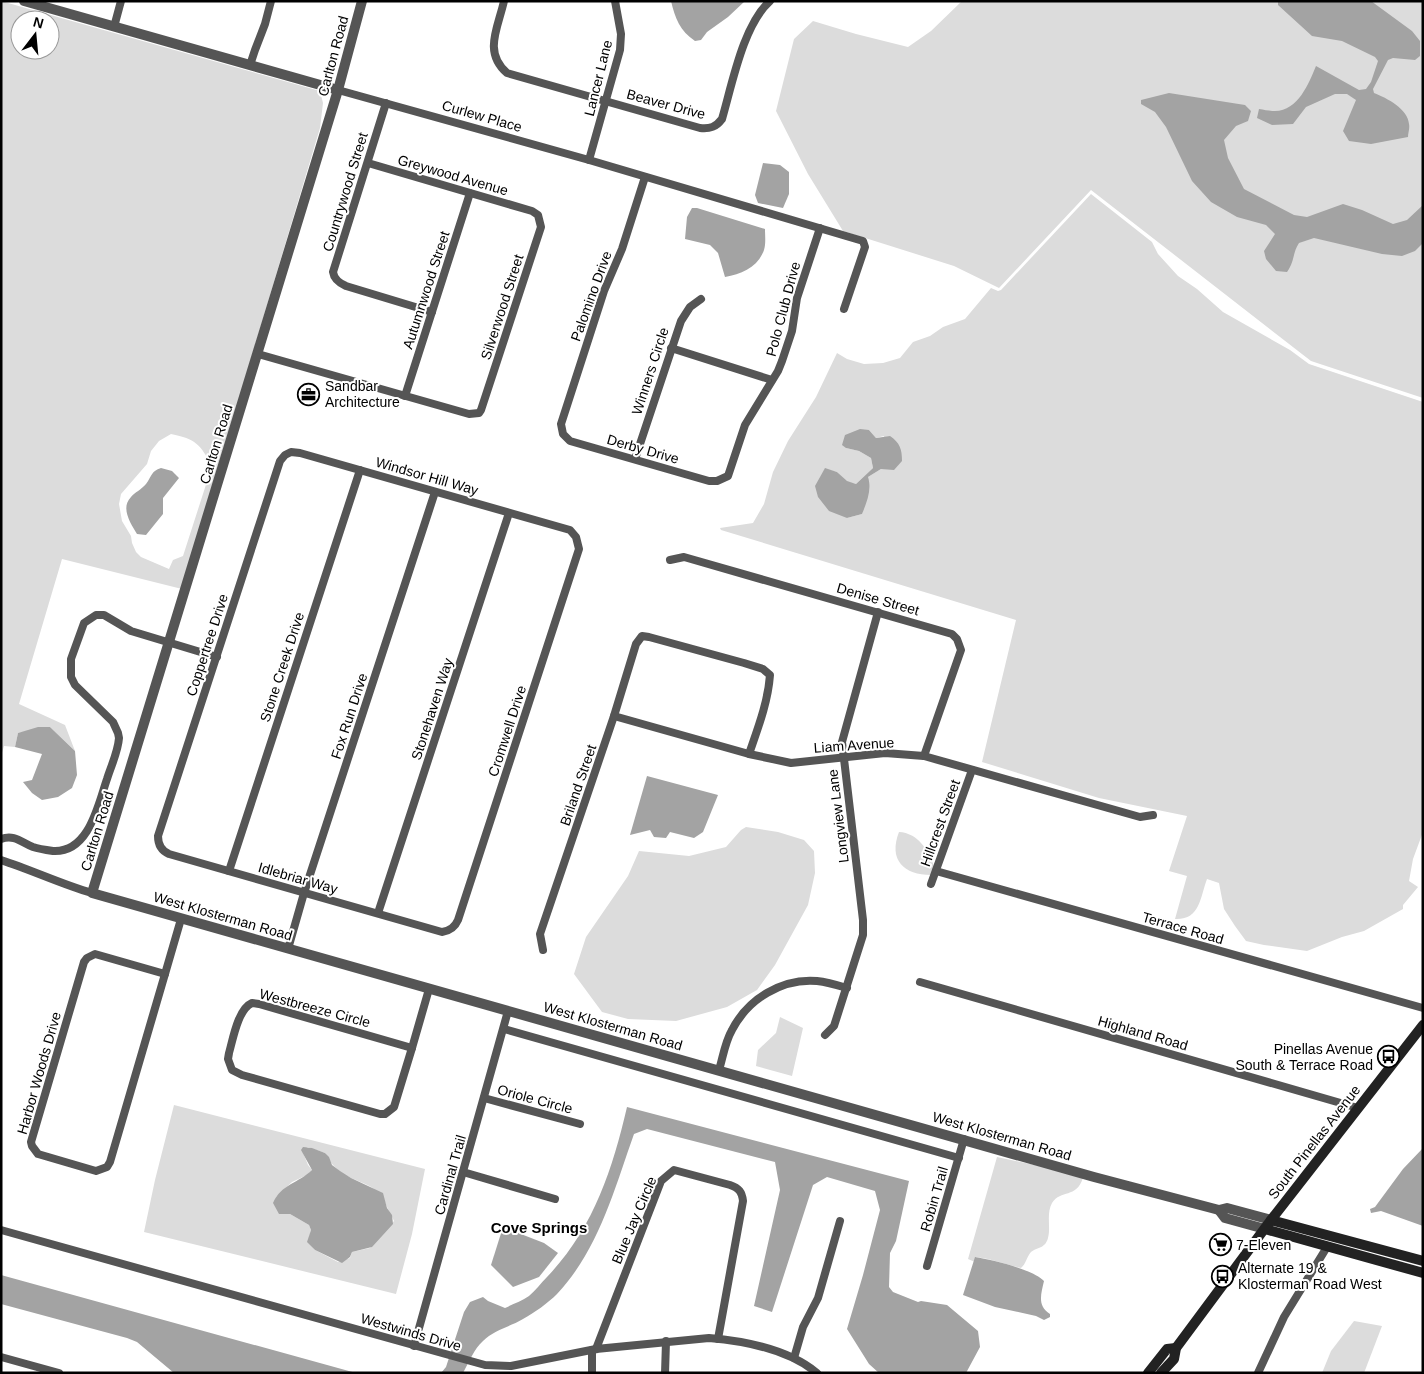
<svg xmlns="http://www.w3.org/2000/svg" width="1424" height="1374" font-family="Arial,sans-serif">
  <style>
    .green { fill: #dcdcdc; fill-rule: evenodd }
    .water { fill: #a3a3a3 }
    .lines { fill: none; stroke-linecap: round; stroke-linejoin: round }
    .minor { stroke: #555; stroke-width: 8 }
    .tertiary { stroke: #555; stroke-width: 10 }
    .secondary { stroke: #222; stroke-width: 10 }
    .labels { text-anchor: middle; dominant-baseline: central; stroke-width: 4; stroke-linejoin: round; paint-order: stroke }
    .street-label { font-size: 14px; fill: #000; stroke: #fff }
    .poi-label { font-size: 14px; fill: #000; stroke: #fff; text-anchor: start }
    .neighbourhood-label { font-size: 15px; font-weight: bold; fill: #000; stroke: #fff }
  </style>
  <rect width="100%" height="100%" fill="#fff"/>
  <g class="green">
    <path d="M1,1l319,90 3,12 -3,25 -138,461 -120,-30 -43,145 46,21 10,26 -25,-24 -32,6 -3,14 -11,-1 -3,10zM20,20h30v30h-30zM171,434c25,5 29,10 41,32l-29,90 -10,4 -4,9 -28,-12 -5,-5 -4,-9 -1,-7 -9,-15 -3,-17 2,-10 26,-30 4,-13 8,-10z"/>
    <polygon points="962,1 1423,1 1423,398 1311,361 1091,190 999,288 954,266 843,231 808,174 776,111 794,39 813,21 856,34 908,47 931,31"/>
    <path d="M1091,194l61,48 6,12 20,22 19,13 26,23 67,38 19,14 114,38v430l-10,27 -4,22 9,6 -15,18v4l-39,22 -22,6 -35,14 -43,-6 -18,-4 -11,-15 -11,-17 -5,-26 -12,-4c-7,19 -7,41 -32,40l12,-43 -18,-5 18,-55 -88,-18 -117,-36 34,-142 -295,-90 -1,-2 33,-5 11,-19 9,-32 15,-31 28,-44 21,-44 10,6 17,5 19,-1 17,-5 13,-16 17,-6 13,-9 22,-8 26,-31 7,3 3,-1zM869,430l7,8 8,-2 -3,33 -13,8 -6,37 -15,4 -27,-40 5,-9 12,3 10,10 9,2 17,-16 -2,-10 -12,-7 -13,-3z"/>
    <polygon points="746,827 778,832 804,840 814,851 815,873 808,905 775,965 757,990 727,1007 676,1021 628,1019 602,1012 574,974 586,937 628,876 639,851 689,856 726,847 741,830"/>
    <path d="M899,832c19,1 29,18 35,34l-3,9c-27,0 -43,-15 -32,-43z"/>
    <polygon points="780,1017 803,1028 792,1076 756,1066 758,1050 776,1033"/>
    <path d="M174,1105l251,64 -13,65 -16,60 -252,-62 11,-52zM308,1147l17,6c3,4 5,9 8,12 18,21 44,13 54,42 2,5 5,9 7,14l-24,27 -18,4 -2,6 -12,4 -23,-12 -7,-8 3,-12 -2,-5 -19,-11 -14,-17 16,-15 15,-7 5,-5 -4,-5 -6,-15z"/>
    <path d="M997,1157l52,11 34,10c-7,21 -22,11 -31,25 -6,11 -1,24 -4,35 -3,11 -11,9 -17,14 -4,4 -5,12 -10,16l-33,-9 -12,-2 -1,5 -7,-3z"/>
    <polygon points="1354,1321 1382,1326 1364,1373 1322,1373 1331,1351"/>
  </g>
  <g class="water">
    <path d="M671,1h74l-17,16 -21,15 -6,8 -6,1c-15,-10 -20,-23 -24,-40z"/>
    <path d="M1278,1h93l41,30 8,10v15l-5,4 -22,-2 -5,2 -15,29 1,4c13,5 34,16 35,31 1,4 -1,9 -1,13l-37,7 -22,-3 -6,-10 13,-31 -9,-6h-12l-29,13 -13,17 -21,1 -15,-7 2,-9c6,1 11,2 16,2 23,0 34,-28 41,-45l43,24 7,-1 5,-7 7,-21 -3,-4 -33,-16 -30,-5 -34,-31z"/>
    <path d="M1169,93l76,12 6,6 -3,10 -12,5 -12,14 4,18 16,31 50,26 13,2 36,-13 19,6 31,14 14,-4 16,-15v38l-8,8 -13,5 -20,-2 -68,-16 -15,5c-7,11 -4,18 -12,29l-11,-1 -10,-12 -2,-8 11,-17 -9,-9 -29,-8 -26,-15 -19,-21 -26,-54 -11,-15 -14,-8v-4z"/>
    <polygon points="763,163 780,165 789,172 789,194 783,208 758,203 755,195"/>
    <path d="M692,208h5l68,21c0,6 1,15 -1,21 -6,17 -22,24 -39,27l-7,-24 -8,-8 -25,-6 2,-22z"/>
    <path d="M860,429l9,1 7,8 14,-2c10,7 12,13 12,25l-8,9 -13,-1 -13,8c4,12 -1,25 -6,37l-15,4 -18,-7 -11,-14 -3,-11 10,-18 12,4 10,9 9,3 17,-16 -2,-10 -12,-7 -13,-3 -4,-3 3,-10z"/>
    <path d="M161,468l11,3 7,7 -16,20v16l-17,21 -9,-1c-6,-10 -17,-26 -6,-37 4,-5 10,-7 15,-13 6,-8 5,-13 15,-16z"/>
    <polygon points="38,727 50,727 75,751 77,775 72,788 58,797 42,800 32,793 23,782 32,780 42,754 15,747 18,733"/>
    <polygon points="647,776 718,795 703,832 694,838 670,832 666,838 654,837 650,830 630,835"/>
    <path d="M627,1107l282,74 -13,60 -6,12 -1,34 4,5 25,10 3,-1 26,4 31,26 2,16 -14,26h-87l-10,-9 -22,-35 16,-54 17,-65 -5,-19 -48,-14 -14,8 -41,127 -18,-6 26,-116 -5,-28 -128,-33 -13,5c-20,56 -35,115 -77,160 -9,9 -23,19 -34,25 -13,8 -28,10 -40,22 -9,8 -14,21 -20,32h-22l5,-6 18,-55 6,-10 13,-5 5,4 17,7c8,-4 17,-7 24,-12 6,-5 12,-13 18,-19 46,-48 65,-106 80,-170z"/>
    <path d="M303,1147l9,1 13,5 4,4 3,8 8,6 11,7 32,15 4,15 5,7 1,9 -21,23 -20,5 -2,5 -8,6 -27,-13 -8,-8 4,-12 -2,-5 -19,-11h-11l-6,-11c8,-19 26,-20 39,-33l-11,-20z"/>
    <polygon points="1423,1148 1423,1226 1381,1211 1371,1213 1370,1209 1375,1207 1403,1169"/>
    <polygon points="503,1227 544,1243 558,1253 539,1277 513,1287 491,1265"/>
    <path d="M975,1257c18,3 57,12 69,24 -3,13 -7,25 6,33v3l-6,3 -8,-4 -41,-9 -32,-12z"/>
    <polygon points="1,1275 356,1373 174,1373 137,1342 127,1338 1,1304"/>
  </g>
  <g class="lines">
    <g class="minor">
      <path d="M504,1c-6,27 -21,51 3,72l193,55c10,1 16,-1 22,-9 10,-34 21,-94 48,-118"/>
      <polyline points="114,27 121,1"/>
      <polyline points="250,65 255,50 265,24 271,1"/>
      <polyline points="338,90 589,160 863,241 865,247 844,309"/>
      <path d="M386,103l-53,169c1,7 6,11 13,14l86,26"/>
      <polyline points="589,160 620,50 621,34 615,1"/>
      <polyline points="645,177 622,249 604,291 561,424 563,434 570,441 709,481 717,481 728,476 745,425 778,371 782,361 792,331 797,298 820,228"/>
      <polyline points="671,348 772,380"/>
      <polyline points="258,354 469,414 479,413 481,410 541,227 538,215 532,211 368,163"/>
      <polyline points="405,396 470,193"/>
      <path d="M291,452l9,1 270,77 6,7 3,12 -121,371c-3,7 -8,11 -16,12l-273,-78c-7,-3 -11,-9 -11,-18l122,-375 5,-6z"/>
      <polyline points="635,459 681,321 690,307 701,299"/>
      <polyline points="670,560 684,557 952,634 957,639 961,650 924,756"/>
      <polyline points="614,716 749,754 791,763 885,753 924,756 1140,817 1153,815"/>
      <path d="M1,839c14,-5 21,4 32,8 6,2 13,3 20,4 36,2 45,-46 54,-72 4,-13 11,-27 12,-41l-1,-5 -5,-11 -38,-37 -4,-8v-18l13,-36 12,-8h8l27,16 86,26"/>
      <path d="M1,860c31,10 60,24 91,33"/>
      <polyline points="229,871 360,470"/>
      <polyline points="936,871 1423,1008"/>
      <polyline points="931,884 972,770"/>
      <polyline points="378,913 509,513"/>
      <polyline points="288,949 304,893 435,492"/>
      <path d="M543,950l-3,-16 74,-218 22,-72 6,-8 7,1 95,26 19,6 7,6c-2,27 -12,53 -21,79"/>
      <polygon points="95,954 165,974 110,1162 107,1167 96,1171 38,1154 32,1146 31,1142 84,962 87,958"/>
      <polyline points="165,974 181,919"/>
      <polyline points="920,982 1358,1108"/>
      <path d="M252,1003l7,1 153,44 -18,59 -9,7h-5l-138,-39 -10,-5 -4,-11 1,-6c4,-14 9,-44 23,-50z"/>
      <polyline points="504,1029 959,1158"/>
      <polyline points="825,1035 834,1026 863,935 863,920 842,742 878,612"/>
      <polyline points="412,1048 429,989"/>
      <path d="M719,1070c4,-13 6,-28 13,-40 16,-31 50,-52 85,-49 10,1 20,4 30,7"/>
      <polyline points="484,1098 580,1124"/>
      <polyline points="463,1172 555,1199"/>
      <path d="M1,1230l484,135 26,1 85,-17 113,-11c36,3 79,11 108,35"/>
      <polyline points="927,1266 964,1139"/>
      <polyline points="414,1346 508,1011"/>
      <path d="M596,1349l65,-168 13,-11 56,15c9,3 12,7 13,16l-25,138"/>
      <polyline points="592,1350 592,1373"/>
      <polyline points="1,1357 59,1373"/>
      <polyline points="794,1358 803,1327 818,1298 840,1221"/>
      <polyline points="665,1373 666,1341"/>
      <polyline points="1258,1373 1284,1317 1327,1247"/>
    </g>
    <g class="tertiary">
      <polyline points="24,1 338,90"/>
      <polyline points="362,1 338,90 92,893 1094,1177 1219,1210 1227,1208 1271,1220"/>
      <polyline points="1219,1210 1225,1218 1265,1229"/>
    </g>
    <g class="secondary">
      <polyline points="1271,1220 1423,1261"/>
      <polyline points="1265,1229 1423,1273"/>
      <polyline points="1148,1373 1167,1349 1176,1348"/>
      <polyline points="1161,1373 1174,1359 1176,1348 1271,1220 1423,1025"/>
    </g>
  </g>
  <defs>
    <symbol id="office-ring" viewBox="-11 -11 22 22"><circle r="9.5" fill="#fff" stroke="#000" stroke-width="1.5"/><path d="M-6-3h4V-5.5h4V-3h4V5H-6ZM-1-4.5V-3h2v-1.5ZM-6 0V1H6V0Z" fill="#000"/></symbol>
    <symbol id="bus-ring" viewBox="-11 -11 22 22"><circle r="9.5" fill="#fff" stroke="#000" stroke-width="1.5"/><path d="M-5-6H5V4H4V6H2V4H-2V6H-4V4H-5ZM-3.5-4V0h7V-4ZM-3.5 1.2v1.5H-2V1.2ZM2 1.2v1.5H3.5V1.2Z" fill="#000"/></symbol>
    <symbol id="supermarket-ring" viewBox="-11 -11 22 22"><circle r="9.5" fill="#fff" stroke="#000" stroke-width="1.5"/><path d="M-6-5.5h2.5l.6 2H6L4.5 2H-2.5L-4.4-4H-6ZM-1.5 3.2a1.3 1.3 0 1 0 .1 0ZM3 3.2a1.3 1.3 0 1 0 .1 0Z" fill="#000"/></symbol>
  </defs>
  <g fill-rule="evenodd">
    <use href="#office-ring" x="296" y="382" width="25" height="25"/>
    <use href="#bus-ring" x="1376" y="1044" width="25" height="25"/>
    <use href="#supermarket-ring" x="1208" y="1232" width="25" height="25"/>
    <use href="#bus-ring" x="1210" y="1264" width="25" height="25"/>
  </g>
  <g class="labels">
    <g class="street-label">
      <text transform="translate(333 56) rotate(-75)">Carlton Road</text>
      <text transform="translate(598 78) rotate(-76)">Lancer Lane</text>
      <text transform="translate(666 104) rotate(15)">Beaver Drive</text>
      <text transform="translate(482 116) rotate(16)">Curlew Place</text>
      <text transform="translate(453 175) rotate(16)">Greywood Avenue</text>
      <text transform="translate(345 192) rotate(-73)">Countrywood Street</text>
      <text transform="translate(426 290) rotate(-72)">Autumnwood Street</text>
      <text transform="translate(591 296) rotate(-70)">Palomino Drive</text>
      <text transform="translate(502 307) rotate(-72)">Silverwood Street</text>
      <text transform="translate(783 309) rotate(-75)">Polo Club Drive</text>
      <text transform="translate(650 371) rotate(-72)">Winners Circle</text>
      <text transform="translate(216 444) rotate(-73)">Carlton Road</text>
      <text transform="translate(643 449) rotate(16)">Derby Drive</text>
      <text transform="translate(427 476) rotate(16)">Windsor Hill Way</text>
      <text transform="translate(878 599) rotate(16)">Denise Street</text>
      <text transform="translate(207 645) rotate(-72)">Coppertree Drive</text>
      <text transform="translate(282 667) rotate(-72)">Stone Creek Drive</text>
      <text transform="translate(432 709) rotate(-72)">Stonehaven Way</text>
      <text transform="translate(349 716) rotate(-72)">Fox Run Drive</text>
      <text transform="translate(507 731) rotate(-72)">Cromwell Drive</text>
      <text transform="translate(854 745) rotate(-4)">Liam Avenue</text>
      <text transform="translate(578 785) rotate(-71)">Briland Street</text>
      <text transform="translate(838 816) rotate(-97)">Longview Lane</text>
      <text transform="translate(940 823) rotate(-70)">Hillcrest Street</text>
      <text transform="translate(97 831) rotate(-73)">Carlton Road</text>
      <text transform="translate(298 878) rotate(16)">Idlebriar Way</text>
      <text transform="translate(223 916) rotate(16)">West Klosterman Road</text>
      <text transform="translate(1183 928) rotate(16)">Terrace Road</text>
      <text transform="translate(315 1008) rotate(15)">Westbreeze Circle</text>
      <text transform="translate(613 1026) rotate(16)">West Klosterman Road</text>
      <text transform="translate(1143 1033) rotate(16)">Highland Road</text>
      <text transform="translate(39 1073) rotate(-74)">Harbor Woods Drive</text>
      <text transform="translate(535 1099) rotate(15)">Oriole Circle</text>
      <text transform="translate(1002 1136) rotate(16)">West Klosterman Road</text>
      <text transform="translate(1314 1142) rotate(-52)">South Pinellas Avenue</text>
      <text transform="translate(450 1175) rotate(-74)">Cardinal Trail</text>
      <text transform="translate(934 1199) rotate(-74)">Robin Trail</text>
      <text transform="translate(634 1220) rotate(-67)">Blue Jay Circle</text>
      <text transform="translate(411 1332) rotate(16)">Westwinds Drive</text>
    </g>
    <g class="poi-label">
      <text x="325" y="386">Sandbar<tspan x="325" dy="16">Architecture</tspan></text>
      <text x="1373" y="1049" text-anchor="end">Pinellas Avenue<tspan x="1373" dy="16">South &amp; Terrace Road</tspan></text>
      <text x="1236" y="1245">7-Eleven</text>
      <text x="1238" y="1268">Alternate 19 &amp;<tspan x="1238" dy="16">Klosterman Road West</tspan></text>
    </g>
    <g class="neighbourhood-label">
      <text x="539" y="1227">Cove Springs</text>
    </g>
  </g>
  <rect width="1424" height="1374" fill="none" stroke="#000000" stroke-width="5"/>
  <g transform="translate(35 35) rotate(16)"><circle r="24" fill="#ffffff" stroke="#999999"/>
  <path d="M0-4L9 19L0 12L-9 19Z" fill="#000000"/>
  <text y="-8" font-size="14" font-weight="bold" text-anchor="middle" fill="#000000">N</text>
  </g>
</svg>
